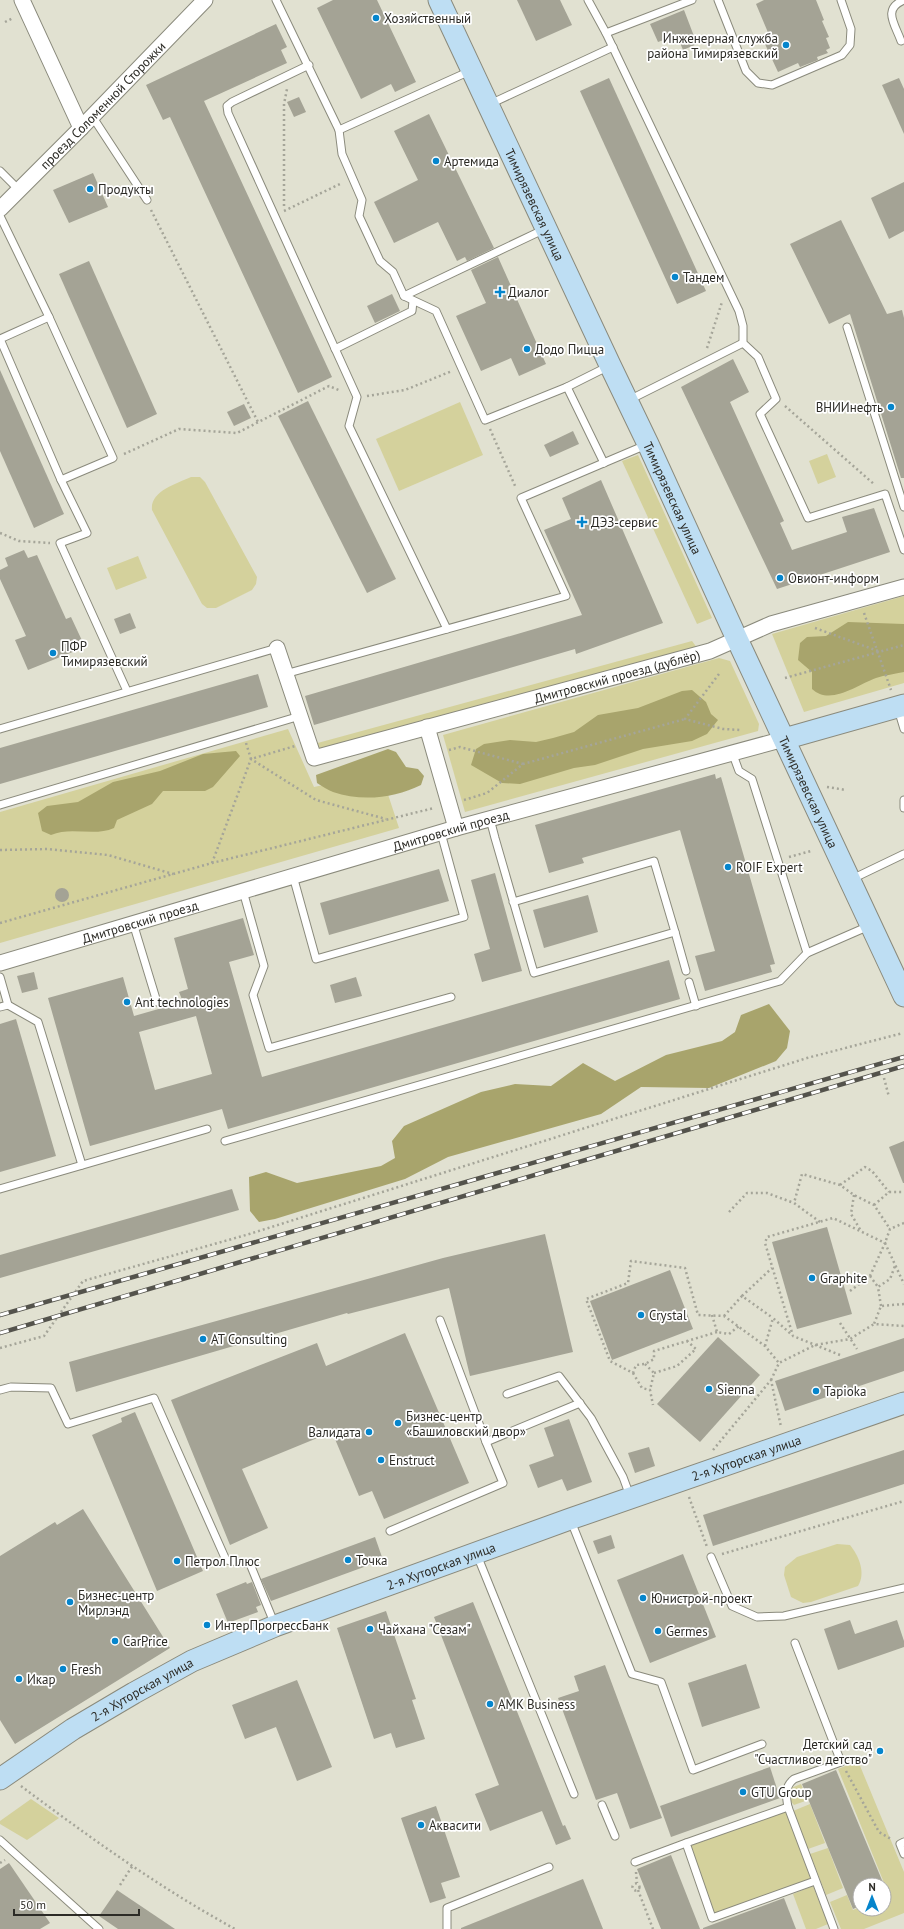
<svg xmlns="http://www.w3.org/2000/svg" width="904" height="1929" font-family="'PT Sans',sans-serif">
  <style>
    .green { fill: #d4d19c }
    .forest { fill: #a8a46c }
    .building { fill: #a4a395; fill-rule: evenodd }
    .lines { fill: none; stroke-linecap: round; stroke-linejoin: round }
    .lane-casing { stroke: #8a8a7c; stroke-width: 9 }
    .street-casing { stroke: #8a8a7c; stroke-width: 17 }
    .secondary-casing { stroke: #8a8a7c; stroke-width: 23 }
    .path { stroke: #a5a599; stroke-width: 2.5; stroke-dasharray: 2 3; stroke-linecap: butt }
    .lane { stroke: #fff; stroke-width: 7 }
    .street { stroke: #fff; stroke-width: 15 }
    .secondary { stroke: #bedef3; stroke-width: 21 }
    .rail-casing { stroke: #54534c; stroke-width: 4.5 }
    .rail { stroke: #fff; stroke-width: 3; stroke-dasharray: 9; stroke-linecap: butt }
    .poi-dot { fill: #0585cc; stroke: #fff; stroke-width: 1.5 }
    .labels { text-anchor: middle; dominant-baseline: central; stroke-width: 3.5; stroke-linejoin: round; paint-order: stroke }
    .poi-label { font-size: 13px; fill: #2c2b26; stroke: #fff; text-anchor: start }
    .street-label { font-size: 13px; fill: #2c2b26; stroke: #fff }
  </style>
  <rect width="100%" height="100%" fill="#e1e1d1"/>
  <g class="green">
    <polygon points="460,402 483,455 399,491 376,439"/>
    <polygon points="827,454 836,477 818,484 809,461"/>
    <polygon points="638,455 712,618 697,624 622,461"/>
    <path d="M191,477h9l5,5 52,95 -1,7 -4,6 -36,18h-9l-5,-4 -50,-94c-2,-19 24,-26 39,-33z"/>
    <polygon points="138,556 147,578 116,590 107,568"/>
    <polygon points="904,596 904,683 804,712 772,634"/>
    <polygon points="692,641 698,649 317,752 314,744"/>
    <polygon points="719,658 730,661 759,724 758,731 465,812 443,735"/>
    <polygon points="288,729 314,787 381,773 399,828 0,943 0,812"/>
    <path d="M837,1544l13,1c9,11 16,28 8,41l-47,16 -8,1 -12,-6 -7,-22 1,-8 12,-10z"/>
    <polygon points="858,1761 904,1872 904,1913 864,1929 841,1929 830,1902 847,1895 853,1910 860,1907 860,1909 884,1909 884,1897 889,1895 838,1769"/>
    <polygon points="801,1784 808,1800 794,1805 789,1799 791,1788"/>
    <polygon points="31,1799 59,1818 27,1840 0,1824 0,1821"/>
    <polygon points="810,1804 825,1843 808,1849 793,1811"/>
    <polygon points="786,1811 811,1880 715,1915 690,1846"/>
    <polygon points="828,1848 843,1888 826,1895 810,1854"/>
    <polygon points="813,1886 828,1924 816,1929 806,1929 793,1894"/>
  </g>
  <g class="forest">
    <path d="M848,622l56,2v48c-9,2 -19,3 -28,6 -19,7 -46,28 -64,11v-17l-14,-12 2,-17 7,-6 19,-1z"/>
    <polygon points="692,690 706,702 711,714 718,720 707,734 692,741 643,749 595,765 574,768 520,784 502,783 471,765 476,749 484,744 510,740 536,742 553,738 574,732 598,715 638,708 682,691"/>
    <path d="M388,749l8,3 10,15 12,2 6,7 -3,9c-26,13 -59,17 -88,7 -5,-2 -11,-6 -16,-9l-1,-8z"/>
    <path d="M236,751l4,5 -27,31 -8,4h-42l-11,13 -35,16 -3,8c-20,9 -43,-2 -63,7l-9,-4 -4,-18 9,-7 31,-4 35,-20 47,-11 43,-17z"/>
    <polygon points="769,1004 790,1031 787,1048 776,1061 709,1088 641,1087 601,1114 448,1157 405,1179 275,1219 259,1222 250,1211 249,1177 266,1172 297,1183 381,1166 395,1158 392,1141 404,1126 481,1092 515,1084 551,1086 583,1063 615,1081 666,1055 722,1041 735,1032 741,1015"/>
  </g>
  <g class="building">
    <polygon points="333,0 377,0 416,82 395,92 391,84 361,99 317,8"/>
    <polygon points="517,0 560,0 572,25 536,41"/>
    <polygon points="764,0 816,0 824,20 822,21 829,37 826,38 830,48 826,50 828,53 817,57 818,60 800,67 798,63 778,72 765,44 772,42 756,4"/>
    <polygon points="684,10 697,44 683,50 677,35 658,42 650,24"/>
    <polygon points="276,24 287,47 281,50 287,63 204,101 332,377 298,393 170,117 163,120 146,85"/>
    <polygon points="609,78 706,291 677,304 580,91"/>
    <polygon points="899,78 904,89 904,134 882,85"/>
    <polygon points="299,97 306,112 294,117 287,102"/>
    <polygon points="429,114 494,248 467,261 465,257 457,261 438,222 394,243 374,202 418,180 394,131"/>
    <polygon points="93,173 108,207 69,223 53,190"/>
    <polygon points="904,182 904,231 889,239 871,198"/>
    <polygon points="841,220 887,314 902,310 904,318 904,478 901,478 850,314 829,324 790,244"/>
    <polygon points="498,257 546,364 519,376 511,358 481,371 456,316 486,303 471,270"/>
    <polygon points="89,261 157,414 127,428 59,274"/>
    <polygon points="392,294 400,311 375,323 367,306"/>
    <polygon points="733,359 749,392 730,402 784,521 780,523 792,550 847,532 842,517 874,508 890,552 777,589 681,387"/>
    <polygon points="0,370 64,514 34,528 0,451"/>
    <polygon points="308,401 396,579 367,593 278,416"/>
    <polygon points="244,404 251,418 234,426 227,412"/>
    <polygon points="573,431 579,444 550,457 544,445"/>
    <polygon points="601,480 663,623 576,654 575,649 314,725 305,696 582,615 544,530 571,519 562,498"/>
    <polygon points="24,550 28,558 37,555 66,619 71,617 85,647 28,670 15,640 26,636 0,579 0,570 8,566 5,558"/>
    <polygon points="130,613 136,628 120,634 114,619"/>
    <polygon points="258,674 268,707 0,784 0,748"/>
    <polygon points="715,774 716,779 721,777 775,964 770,965 772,972 705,991 695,956 715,951 680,830 582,858 584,863 549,873 535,825"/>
    <polygon points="439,869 449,901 329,935 320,903"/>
    <polygon points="495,873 522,971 482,982 474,954 490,949 471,880"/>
    <circle cx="62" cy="895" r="7"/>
    <polygon points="588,895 598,932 544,948 533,910"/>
    <path d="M243,918l11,37 -25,7 33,115 407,-117 11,39 -452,130 -6,-20 -132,37 -42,-148 75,-21 11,39 49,-14 -4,-10 9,-3 -14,-51zM196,1016l16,58 -57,16 -16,-58z"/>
    <polygon points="34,972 38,989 22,993 17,976"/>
    <polygon points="356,977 362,996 335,1003 330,985"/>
    <polygon points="16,1019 56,1156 0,1172 0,1024"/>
    <polygon points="904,1141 904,1183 903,1183 889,1147"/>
    <polygon points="232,1189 239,1210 0,1278 0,1255"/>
    <polygon points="827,1227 852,1314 797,1329 772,1242"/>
    <polygon points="545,1234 573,1352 470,1376 449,1288 348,1314 347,1313 76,1392 69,1362 443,1258"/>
    <polygon points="670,1270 693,1329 612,1360 590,1301"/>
    <polygon points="405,1333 469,1483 384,1519 372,1491 359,1496 332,1432 242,1469 268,1528 230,1545 171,1400 317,1343 326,1366"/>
    <polygon points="718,1337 760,1375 700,1442 657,1404"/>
    <polygon points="904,1338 904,1371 785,1411 775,1381"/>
    <polygon points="135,1412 203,1571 157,1591 92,1435 122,1422 121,1418"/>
    <polygon points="569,1419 592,1482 567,1491 562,1479 538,1488 529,1465 554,1456 544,1428"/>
    <polygon points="649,1447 655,1466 635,1473 628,1453"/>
    <polygon points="904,1450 904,1484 713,1546 703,1515"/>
    <polygon points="83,1509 170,1648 15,1744 0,1720 0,1556 55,1522 57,1525"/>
    <polygon points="611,1535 615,1548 598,1554 593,1541"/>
    <polygon points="375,1537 383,1560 271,1601 261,1579"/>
    <polygon points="683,1554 716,1637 650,1663 617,1580"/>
    <polygon points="246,1582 247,1584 252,1582 261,1605 256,1607 258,1612 228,1623 216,1594"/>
    <polygon points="473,1602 563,1826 565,1825 571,1839 556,1845 542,1811 490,1831 475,1794 499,1785 434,1617"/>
    <polygon points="386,1611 416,1699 412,1700 425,1739 396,1748 391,1733 374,1739 337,1628"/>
    <polygon points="850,1620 855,1634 897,1620 904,1641 904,1647 838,1670 824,1629"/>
    <polygon points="746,1664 760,1708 702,1727 688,1683"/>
    <polygon points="605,1665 662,1818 630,1829 617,1793 596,1800 558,1698 579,1691 574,1676"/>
    <polygon points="297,1680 332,1767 297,1781 276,1727 245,1739 232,1705"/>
    <polygon points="770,1767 780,1798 671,1837 660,1806"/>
    <polygon points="836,1770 884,1885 860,1885 860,1906 853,1909 802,1784"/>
    <polygon points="436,1806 460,1877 441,1883 446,1898 430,1903 401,1818"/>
    <polygon points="671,1855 678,1873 700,1929 661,1929 637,1869"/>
    <polygon points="9,1863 50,1923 40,1929 0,1929 0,1869"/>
    <polygon points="583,1879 603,1929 461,1929 461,1928"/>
    <polygon points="117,1890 175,1929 118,1929 99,1916"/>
    <polygon points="784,1898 796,1929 703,1929 703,1928"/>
  </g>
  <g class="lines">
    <defs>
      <g id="lane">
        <polyline points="276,0 339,130 470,71"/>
        <polyline points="588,0 606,33 739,311 743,326 743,343 758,357 776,399 760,414 808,518 885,494 904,550"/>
        <polyline points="718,0 746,71 758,83 772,85 842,55 850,45 851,29 841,0"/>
        <polyline points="606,33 692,0"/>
        <path d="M901,41c-6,-17 -19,-32 3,-41"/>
        <polyline points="309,65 232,102 227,106 228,113 357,397 349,426 447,629"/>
        <polyline points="490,104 613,47"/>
        <polyline points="92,116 147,200"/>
        <polyline points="339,130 342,154 362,200 359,216 380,261 393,272 404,296 545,229"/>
        <polyline points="0,171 19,190"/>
        <polyline points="0,216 49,317 113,458 61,480"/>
        <polyline points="404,296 436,311 485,420 567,387 609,366"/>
        <polyline points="49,317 0,339 61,480 87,533 60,543 127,691"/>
        <polyline points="847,327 904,507"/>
        <polyline points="335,349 412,311 413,301"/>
        <polyline points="567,387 604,463"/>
        <polyline points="629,400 743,343"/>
        <polyline points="285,674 566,596 521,498 646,445"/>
        <polyline points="898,709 904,729"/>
        <polyline points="0,729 277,648"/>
        <polyline points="904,800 904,808"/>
        <polyline points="0,805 300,716"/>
        <polyline points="490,819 495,838 534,973 675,932 654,861 513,902"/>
        <polyline points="293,876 316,959 464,917 441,833"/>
        <polyline points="852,879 904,854"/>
        <polyline points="243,891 264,966 253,995 269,1048 451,997"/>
        <polyline points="133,923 157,1002"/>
        <polyline points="675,932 686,971"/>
        <polyline points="807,953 869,926"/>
        <polyline points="0,977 8,1005 0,1007"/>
        <polyline points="689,982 696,1006"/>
        <polyline points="8,1005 38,1022 82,1165"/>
        <polyline points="225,1141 780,981 807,953 752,779 739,771 732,752"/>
        <polyline points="0,1189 207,1129"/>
        <polyline points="0,1390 11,1387 51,1388 68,1424 154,1398 226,1560 250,1564 275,1625"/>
        <polyline points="507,1394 559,1376 591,1418 623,1477 630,1496"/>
        <polyline points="486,1442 580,1403"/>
        <polyline points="571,1521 632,1674 661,1682 693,1770 762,1744"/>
        <polyline points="390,1531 503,1483 486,1442 440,1320"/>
        <polyline points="477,1555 574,1794"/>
        <polyline points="711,1557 732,1606 757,1617 784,1616 904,1588"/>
        <polyline points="602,1805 615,1836"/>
        <path d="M788,1807c-2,-11 -4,-20 6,-28l47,-17 -46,-119"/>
        <polyline points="0,1840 99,1929"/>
        <polyline points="904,1842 900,1844 904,1854"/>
        <polyline points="635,1862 686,1843"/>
        <polyline points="815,1881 712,1918 686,1843 788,1807 834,1929"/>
        <polyline points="447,1929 447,1908 549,1867"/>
      </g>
      <g id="street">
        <polyline points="22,0 81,128"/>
        <path id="s1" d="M0,209l81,-81 124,-128"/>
        <path id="s2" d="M277,648l37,110 396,-107 61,-27 133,-37"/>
        <polyline points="427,727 456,828"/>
        <path id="s3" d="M0,963l456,-135 328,-89"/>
      </g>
      <g id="secondary">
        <path id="s4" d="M439,0l171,365 38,79 89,195 167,357"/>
        <polyline points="784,739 904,705"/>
        <path id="s5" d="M0,1779l73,-50 61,-36 58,-32 83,-35 295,-107 334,-116"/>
      </g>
    </defs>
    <use href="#lane" class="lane-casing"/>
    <use href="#street" class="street-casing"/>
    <use href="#secondary" class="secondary-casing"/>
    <g class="path">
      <polyline points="5,22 13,18"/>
      <polyline points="284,206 284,104 287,89"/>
      <polyline points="151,210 258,422"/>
      <polyline points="284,211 342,183"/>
      <polyline points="707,348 722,302"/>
      <polyline points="367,396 405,390 452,371"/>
      <polyline points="785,406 875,485"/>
      <polyline points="490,429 516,488"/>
      <polyline points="124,454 179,429 237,433 329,386 341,391"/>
      <polyline points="0,533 19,541 50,543"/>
      <polyline points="864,613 891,690"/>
      <polyline points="815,628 878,651"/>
      <polyline points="719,674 685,719 723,729 740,730"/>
      <polyline points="785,678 904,645"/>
      <polyline points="246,743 251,759 295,746"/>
      <polyline points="449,750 460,747 523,764"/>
      <polyline points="827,787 846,790"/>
      <polyline points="464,800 487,793 523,764 685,719"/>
      <polyline points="0,850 48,849 108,855 173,874"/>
      <polyline points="789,857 811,851"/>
      <polyline points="212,863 251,759 316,800 386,819"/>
      <polyline points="0,923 212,863 434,808"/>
      <polyline points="884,1078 889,1097"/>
      <polyline points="840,1185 865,1167 872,1171 889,1192"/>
      <polyline points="854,1195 851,1214 861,1231"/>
      <polyline points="874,1205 889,1192 904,1192"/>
      <polyline points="729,1212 747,1193 767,1193 794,1203"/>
      <polyline points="820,1222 794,1203 802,1174 840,1185 854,1195 874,1205 890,1229"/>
      <polyline points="904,1223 890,1229 885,1243 904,1284"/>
      <polyline points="850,1291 870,1276 878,1287"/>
      <polyline points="742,1296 772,1268"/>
      <polyline points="904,1304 881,1306 874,1324 904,1326"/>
      <polyline points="881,1306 878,1287 890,1279 895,1266"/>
      <polyline points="712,1315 717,1332 729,1334 739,1326"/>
      <polyline points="724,1316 742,1296 773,1318"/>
      <polyline points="840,1323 857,1349"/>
      <polyline points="717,1332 654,1351 654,1359 645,1364 636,1365 633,1373 610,1361 586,1299 628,1283 631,1261 685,1268 698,1315 724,1316 765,1346 779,1363"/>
      <polyline points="765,1346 773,1318 792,1335"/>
      <polyline points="0,1348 44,1336 83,1281 246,1235 807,1058 903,1033"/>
      <polyline points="840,1355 793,1336 765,1243 767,1237 833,1218 885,1243 870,1276"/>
      <polyline points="645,1364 654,1373 650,1390"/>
      <polyline points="633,1373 642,1388 650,1390 653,1405"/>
      <polyline points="654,1373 677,1366 696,1349 687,1341"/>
      <polyline points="771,1380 779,1363 815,1345 850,1339 874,1324"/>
      <polyline points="713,1450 771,1380 781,1427"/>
      <polyline points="689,1497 707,1547"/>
      <polyline points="722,1554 904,1501"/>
      <polyline points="846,1771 879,1832 891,1839"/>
      <path d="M21,1786c68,51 139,102 214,143"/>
      <polyline points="0,1863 5,1860"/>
      <polyline points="636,1872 637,1883"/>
      <circle cx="636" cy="1887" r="3.5"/>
      <polyline points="120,1885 133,1865"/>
      <polyline points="638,1890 653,1929"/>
    </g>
    <use href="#lane" class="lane"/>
    <use href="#street" class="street"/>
    <use href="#secondary" class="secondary"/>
    <defs>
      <g id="rail">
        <polyline points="0,1315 904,1057"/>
        <polyline points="0,1333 904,1066"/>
      </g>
    </defs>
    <use href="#rail" class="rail-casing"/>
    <use href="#rail" class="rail"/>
  </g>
  <g class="poi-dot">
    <circle cx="376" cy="18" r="4"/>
    <circle cx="786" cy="45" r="4"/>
    <circle cx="436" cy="161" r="4"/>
    <circle cx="90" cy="189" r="4"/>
    <circle cx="675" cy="277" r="4"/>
    <path d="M498 286h4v4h4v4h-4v4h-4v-4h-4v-4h4z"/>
    <circle cx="527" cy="349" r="4"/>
    <circle cx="891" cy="407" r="4"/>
    <path d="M580 516h4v4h4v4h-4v4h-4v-4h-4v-4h4z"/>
    <circle cx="780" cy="578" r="4"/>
    <circle cx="53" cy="653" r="4"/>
    <circle cx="728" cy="867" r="4"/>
    <circle cx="127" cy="1002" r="4"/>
    <circle cx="812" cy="1278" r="4"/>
    <circle cx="641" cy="1315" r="4"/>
    <circle cx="203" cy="1339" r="4"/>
    <circle cx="709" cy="1389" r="4"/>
    <circle cx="816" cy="1391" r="4"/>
    <circle cx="398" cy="1423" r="4"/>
    <circle cx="369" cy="1432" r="4"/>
    <circle cx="381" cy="1460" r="4"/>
    <circle cx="348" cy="1560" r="4"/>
    <circle cx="177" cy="1561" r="4"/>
    <circle cx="643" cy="1598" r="4"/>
    <circle cx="70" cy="1602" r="4"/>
    <circle cx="207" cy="1625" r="4"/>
    <circle cx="370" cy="1629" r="4"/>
    <circle cx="658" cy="1631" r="4"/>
    <circle cx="115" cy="1641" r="4"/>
    <circle cx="63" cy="1669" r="4"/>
    <circle cx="19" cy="1679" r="4"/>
    <circle cx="490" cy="1704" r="4"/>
    <circle cx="880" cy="1751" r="4"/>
    <circle cx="743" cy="1792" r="4"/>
    <circle cx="421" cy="1825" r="4"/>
  </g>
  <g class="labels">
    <g class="poi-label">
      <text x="384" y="18">Хозяйственный</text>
      <text x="778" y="38" text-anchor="end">Инженерная служба<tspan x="778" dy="15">района Тимирязевский</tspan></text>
      <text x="444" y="161">Артемида</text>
      <text x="98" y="189">Продукты</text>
      <text x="683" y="277">Тандем</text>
      <text x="508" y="292">Диалог</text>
      <text x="535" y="349">Додо Пицца</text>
      <text x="883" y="407" text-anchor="end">ВНИИнефть</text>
      <text x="591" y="522">ДЭЗ-сервис</text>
      <text x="788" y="578">Овионт-информ</text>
      <text x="61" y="646">ПФР<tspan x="61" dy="15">Тимирязевский</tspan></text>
      <text x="736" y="867">ROIF Expert</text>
      <text x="135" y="1002">Ant technologies</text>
      <text x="820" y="1278">Graphite</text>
      <text x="649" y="1315">Crystal</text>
      <text x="211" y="1339">AT Consulting</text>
      <text x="717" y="1389">Sienna</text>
      <text x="824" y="1391">Tapioka</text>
      <text x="406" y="1416">Бизнес-центр<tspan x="406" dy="15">«Башиловский двор»</tspan></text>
      <text x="361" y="1432" text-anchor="end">Валидата</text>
      <text x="389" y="1460">Enstruct</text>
      <text x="356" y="1560">Точка</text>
      <text x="185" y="1561">Петрол Плюс</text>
      <text x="78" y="1595">Бизнес-центр<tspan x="78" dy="15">Мирлэнд</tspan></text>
      <text x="651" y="1598">Юнистрой-проект</text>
      <text x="215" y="1625">ИнтерПрогрессБанк</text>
      <text x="378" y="1629">Чайхана "Сезам"</text>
      <text x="666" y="1631">Germes</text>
      <text x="123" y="1641">CarPrice</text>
      <text x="71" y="1669">Fresh</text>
      <text x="27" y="1679">Икар</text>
      <text x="498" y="1704">AMK Business</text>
      <text x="872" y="1744" text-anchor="end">Детский сад<tspan x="872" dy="15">"Счастливое детство"</tspan></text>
      <text x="751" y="1792">GTU Group</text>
      <text x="429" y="1825">Аквасити</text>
    </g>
    <g class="street-label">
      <text stroke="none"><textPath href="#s1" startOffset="146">проезд Соломенной Сторожки</textPath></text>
      <text stroke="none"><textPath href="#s4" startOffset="226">Тимирязевская улица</textPath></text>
      <text stroke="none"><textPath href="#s4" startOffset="550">Тимирязевская улица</textPath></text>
      <text stroke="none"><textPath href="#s2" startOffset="430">Дмитровский проезд (дублёр)</textPath></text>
      <text stroke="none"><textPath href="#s4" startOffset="874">Тимирязевская улица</textPath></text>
      <text stroke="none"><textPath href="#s3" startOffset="470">Дмитровский проезд</textPath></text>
      <text stroke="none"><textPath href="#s3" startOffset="146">Дмитровский проезд</textPath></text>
      <text stroke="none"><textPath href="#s5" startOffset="816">2-я Хуторская улица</textPath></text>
      <text stroke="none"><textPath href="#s5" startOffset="492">2-я Хуторская улица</textPath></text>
      <text stroke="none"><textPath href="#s5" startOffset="168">2-я Хуторская улица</textPath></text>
    </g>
  </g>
  <g transform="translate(872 1897)"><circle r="19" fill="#ffffff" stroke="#abaaa8"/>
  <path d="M0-3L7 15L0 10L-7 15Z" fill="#0585cc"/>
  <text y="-6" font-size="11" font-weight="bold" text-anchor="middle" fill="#2c2b26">N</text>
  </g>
  <path d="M14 1909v6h125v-6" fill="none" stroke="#2c2b26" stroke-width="2"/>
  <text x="20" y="1909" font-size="12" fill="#2c2b26" stroke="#ffffff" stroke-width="3" paint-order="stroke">50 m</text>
</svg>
